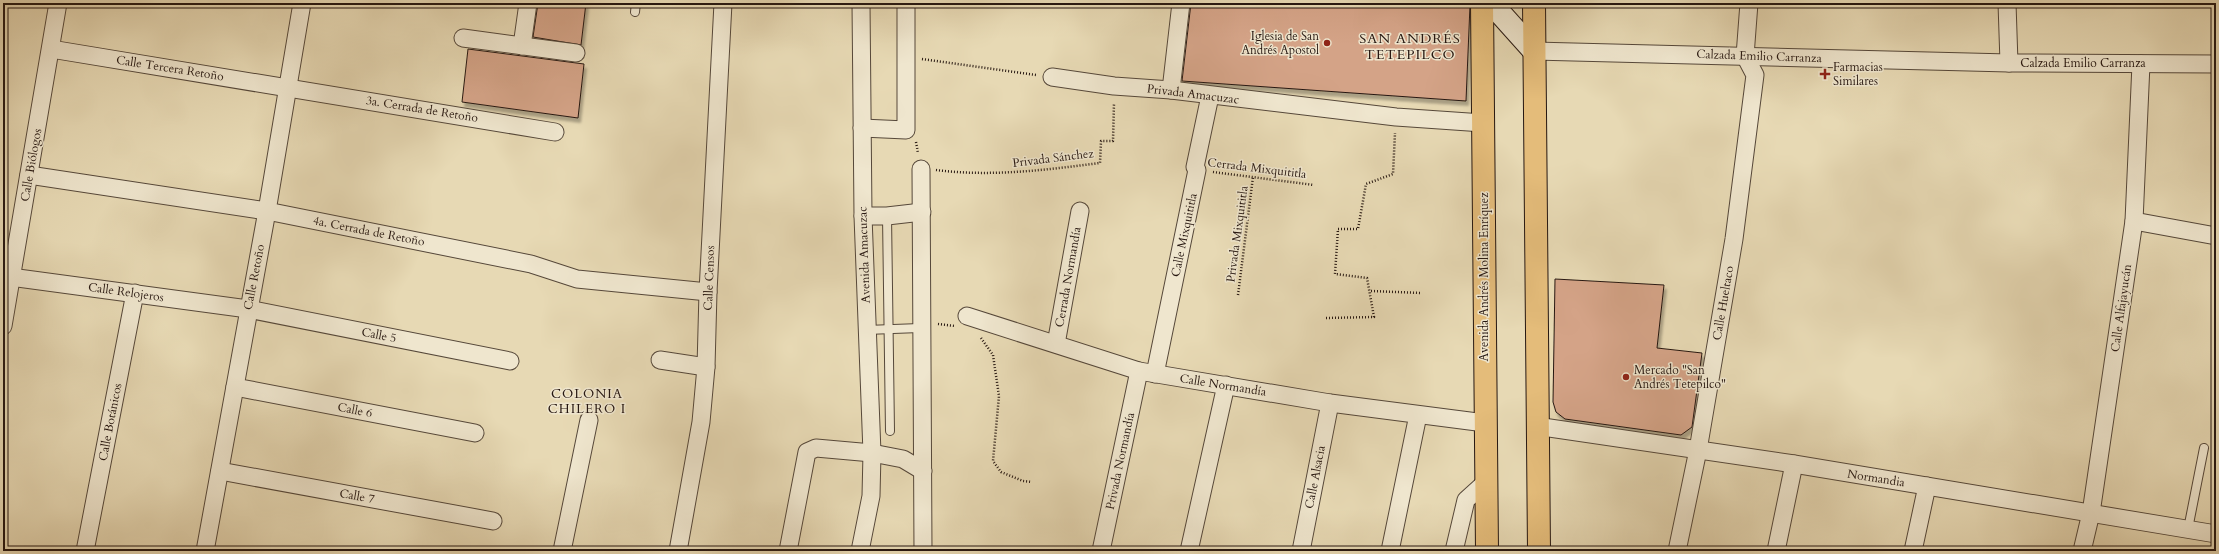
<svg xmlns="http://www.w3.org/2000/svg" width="2219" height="554" font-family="Cardo,serif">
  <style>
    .building { fill: #d4a387; stroke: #261711; filter: url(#shadow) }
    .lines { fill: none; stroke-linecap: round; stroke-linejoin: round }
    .lane-casing { stroke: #56483a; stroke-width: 10 }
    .street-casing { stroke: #56483a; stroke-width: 19 }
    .secondary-casing { stroke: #261711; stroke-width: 24 }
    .primary-casing { stroke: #261711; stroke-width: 24 }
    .path { stroke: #261711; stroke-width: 2.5; stroke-dasharray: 1 2; stroke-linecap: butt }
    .lane { stroke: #efe6ce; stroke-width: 8 }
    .street { stroke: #efe6ce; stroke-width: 17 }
    .secondary { stroke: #efe6ce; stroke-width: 22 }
    .primary { stroke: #e4bc7a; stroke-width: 22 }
    .poi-dot { fill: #8f2418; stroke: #efe6ce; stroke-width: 1.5 }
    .labels { text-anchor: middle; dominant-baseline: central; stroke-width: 3; stroke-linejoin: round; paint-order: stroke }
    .poi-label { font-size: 12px; fill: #261711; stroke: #efe6ce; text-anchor: start }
    .street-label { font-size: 12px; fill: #261711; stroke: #efe6ce }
    .neighbourhood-label { font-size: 13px; letter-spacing: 1px; fill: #261711; stroke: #efe6ce }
    .quarter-label { font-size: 14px; letter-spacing: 1px; fill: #261711; stroke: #efe6ce }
  </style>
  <defs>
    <filter id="shadow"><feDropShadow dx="2.5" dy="4.5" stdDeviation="1" flood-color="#0004"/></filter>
  </defs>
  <rect width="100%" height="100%" fill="#e7d9b4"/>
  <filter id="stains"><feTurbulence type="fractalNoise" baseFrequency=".005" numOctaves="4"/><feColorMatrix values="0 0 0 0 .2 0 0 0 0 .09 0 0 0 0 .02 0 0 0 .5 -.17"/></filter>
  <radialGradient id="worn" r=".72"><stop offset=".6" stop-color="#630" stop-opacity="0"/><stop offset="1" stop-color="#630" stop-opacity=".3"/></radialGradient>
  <g class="building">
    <polygon points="538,3 586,3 581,45 533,37"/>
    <polygon points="1191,3 1449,3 1470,5 1466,101 1182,81"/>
    <polygon points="468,49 584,64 578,118 462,102"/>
    <polygon points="1555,279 1664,285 1657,348 1702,353 1692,427 1681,435 1565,419 1556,412 1553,402"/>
  </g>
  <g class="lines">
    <defs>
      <g id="lane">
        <polyline points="635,12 636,3"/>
        <polyline points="887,216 890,431"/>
        <polyline points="866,330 920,328"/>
        <polyline points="2188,529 2204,448"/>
      </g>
      <g id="street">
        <polyline points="2007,3 2009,63"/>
        <polyline points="463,38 576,53"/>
        <polyline points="522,46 528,3"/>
        <polyline points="51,49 555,132"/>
        <polyline points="1534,51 2009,63 2216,64"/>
        <polyline points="1052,77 1114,86 1171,90 1396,117 1483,123"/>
        <polyline points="1171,90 1181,3"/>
        <polyline points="862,128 906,130 906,3"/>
        <polyline points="921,169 923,551"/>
        <polyline points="29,175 267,211 531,264 577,279 708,292"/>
        <polyline points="863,216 887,216 922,212"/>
        <polyline points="2134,221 2216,236"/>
        <polyline points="3,276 248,309 510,361"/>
        <polyline points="967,316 1139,371 1330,403 1485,423"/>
        <polyline points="3,326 58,3"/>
        <polyline points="1056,344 1080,211"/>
        <polyline points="660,360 706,367"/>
        <polyline points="1155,374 1197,170 1195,167 1210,96"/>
        <polyline points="235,387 475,433"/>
        <polyline points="1536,426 1794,464 2216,534"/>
        <polyline points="220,471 493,521"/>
        <polyline points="85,551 135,293"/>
        <polyline points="205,551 267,211 302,3"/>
        <polyline points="562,551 589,420"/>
        <polyline points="678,551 701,422 706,367 708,292 723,3"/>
        <polyline points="788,551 807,452 816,448 872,453 903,459 923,471"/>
        <polyline points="860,551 871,496 872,453 863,216 861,3"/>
        <polyline points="1101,551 1139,371"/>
        <polyline points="1189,551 1226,385"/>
        <polyline points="1301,551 1330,403"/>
        <polyline points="1390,551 1418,415"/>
        <polyline points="1454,551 1466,500 1487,481"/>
        <polyline points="1677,551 1698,450 1734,239 1755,75 1745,56 1749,3"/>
        <polyline points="1776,551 1794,464"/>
        <polyline points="1913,551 1927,486"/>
        <polyline points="2082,551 2091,513 2134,221 2141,64"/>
      </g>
      <polyline id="secondary" points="1491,3 1534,51"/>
      <g id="primary">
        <polyline points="1482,3 1487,551"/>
        <polyline points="1534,3 1539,551"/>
      </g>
    </defs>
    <use href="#lane" class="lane-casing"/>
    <use href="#street" class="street-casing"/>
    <use href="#secondary" class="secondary-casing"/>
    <use href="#primary" class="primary-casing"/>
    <g class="path">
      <polyline points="922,59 1036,75"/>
      <polyline points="916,142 918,153"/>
      <path d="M936,170c55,7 109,0 164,-7l1,-22h12l1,-38"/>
      <polyline points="1213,172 1314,185"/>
      <polyline points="1371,291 1421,293"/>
      <polyline points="1238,295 1253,177"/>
      <polyline points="1326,318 1374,317 1367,278 1335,274 1338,229 1358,229 1366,184 1393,174 1395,133"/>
      <polyline points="938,324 955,326"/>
      <polyline points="981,338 993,355 999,396 993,461 1001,472 1023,481 1032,482"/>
    </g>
    <use href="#lane" class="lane"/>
    <use href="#street" class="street"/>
    <use href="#secondary" class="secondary"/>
    <use href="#primary" class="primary"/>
  </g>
  <g class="poi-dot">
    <circle cx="1327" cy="43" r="4"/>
    <path d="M1823 68h4v4h4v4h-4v4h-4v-4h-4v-4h4z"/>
    <circle cx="1626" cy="377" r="4"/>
  </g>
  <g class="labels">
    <g class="poi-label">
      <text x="1319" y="36" text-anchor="end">Iglesia de San<tspan x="1319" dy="14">Andrés Apostol</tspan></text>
      <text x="1833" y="67">Farmacias<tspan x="1833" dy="14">Similares</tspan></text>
      <text x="1634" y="370">Mercado "San<tspan x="1634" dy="14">Andrés Tetepilco"</tspan></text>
    </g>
    <g class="street-label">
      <text transform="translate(1759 56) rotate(2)">Calzada Emilio Carranza</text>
      <text x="2083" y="63">Calzada Emilio Carranza</text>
      <text transform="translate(170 68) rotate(9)">Calle Tercera Retoño</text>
      <text transform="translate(1193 94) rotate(7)">Privada Amacuzac</text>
      <text transform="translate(422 109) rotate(9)">3a. Cerrada de Retoño</text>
      <text transform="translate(1053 158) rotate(-7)">Privada Sánchez</text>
      <text transform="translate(31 165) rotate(-80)">Calle Biólogos</text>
      <text transform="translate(1257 168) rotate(7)">Cerrada Mixquititla</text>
      <text transform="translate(369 231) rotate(11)">4a. Cerrada de Retoño</text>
      <text transform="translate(1237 234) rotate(-82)">Privada Mixquititla</text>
      <text transform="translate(1184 235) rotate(-78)">Calle Mixquititla</text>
      <text transform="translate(864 255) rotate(-92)">Avenida Amacuzac</text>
      <text transform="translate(254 277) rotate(-79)">Calle Retoño</text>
      <text transform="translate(1068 277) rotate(-80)">Cerrada Normandía</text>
      <text transform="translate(1484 277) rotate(-90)">Avenida Andrés Molina Enríquez</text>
      <text transform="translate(709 278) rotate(-88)">Calle Censos</text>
      <text transform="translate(126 292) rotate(8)">Calle Relojeros</text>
      <text transform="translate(1723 303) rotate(-80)">Calle Hueltaco</text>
      <text transform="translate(2121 308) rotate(-82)">Calle Alfajayucán</text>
      <text transform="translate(379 335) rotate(11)">Calle 5</text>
      <text transform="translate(1223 385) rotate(9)">Calle Normandía</text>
      <text transform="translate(355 410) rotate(11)">Calle 6</text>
      <text transform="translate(110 422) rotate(-79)">Calle Botánicos</text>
      <text transform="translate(1120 461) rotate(-78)">Privada Normandía</text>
      <text transform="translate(1315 477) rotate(-79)">Calle Alsacia</text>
      <text transform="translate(1876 478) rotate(9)">Normandia</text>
      <text transform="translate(357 496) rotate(10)">Calle 7</text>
    </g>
    <g class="neighbourhood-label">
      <text x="587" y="394">COLONIA<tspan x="587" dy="15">CHILERO I</tspan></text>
    </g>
    <g class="quarter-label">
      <text x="1410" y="38">SAN ANDRÉS<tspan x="1410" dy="16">TETEPILCO</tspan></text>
    </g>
  </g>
  <rect width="2219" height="554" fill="none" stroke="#e7d9b4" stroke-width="16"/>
  <rect x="4" y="4" width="2211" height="546" fill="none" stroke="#261711" stroke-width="2"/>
  <rect x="8" y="8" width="2203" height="538" fill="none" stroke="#261711"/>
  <rect width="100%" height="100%" filter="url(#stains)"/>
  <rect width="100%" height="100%" fill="url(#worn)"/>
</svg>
